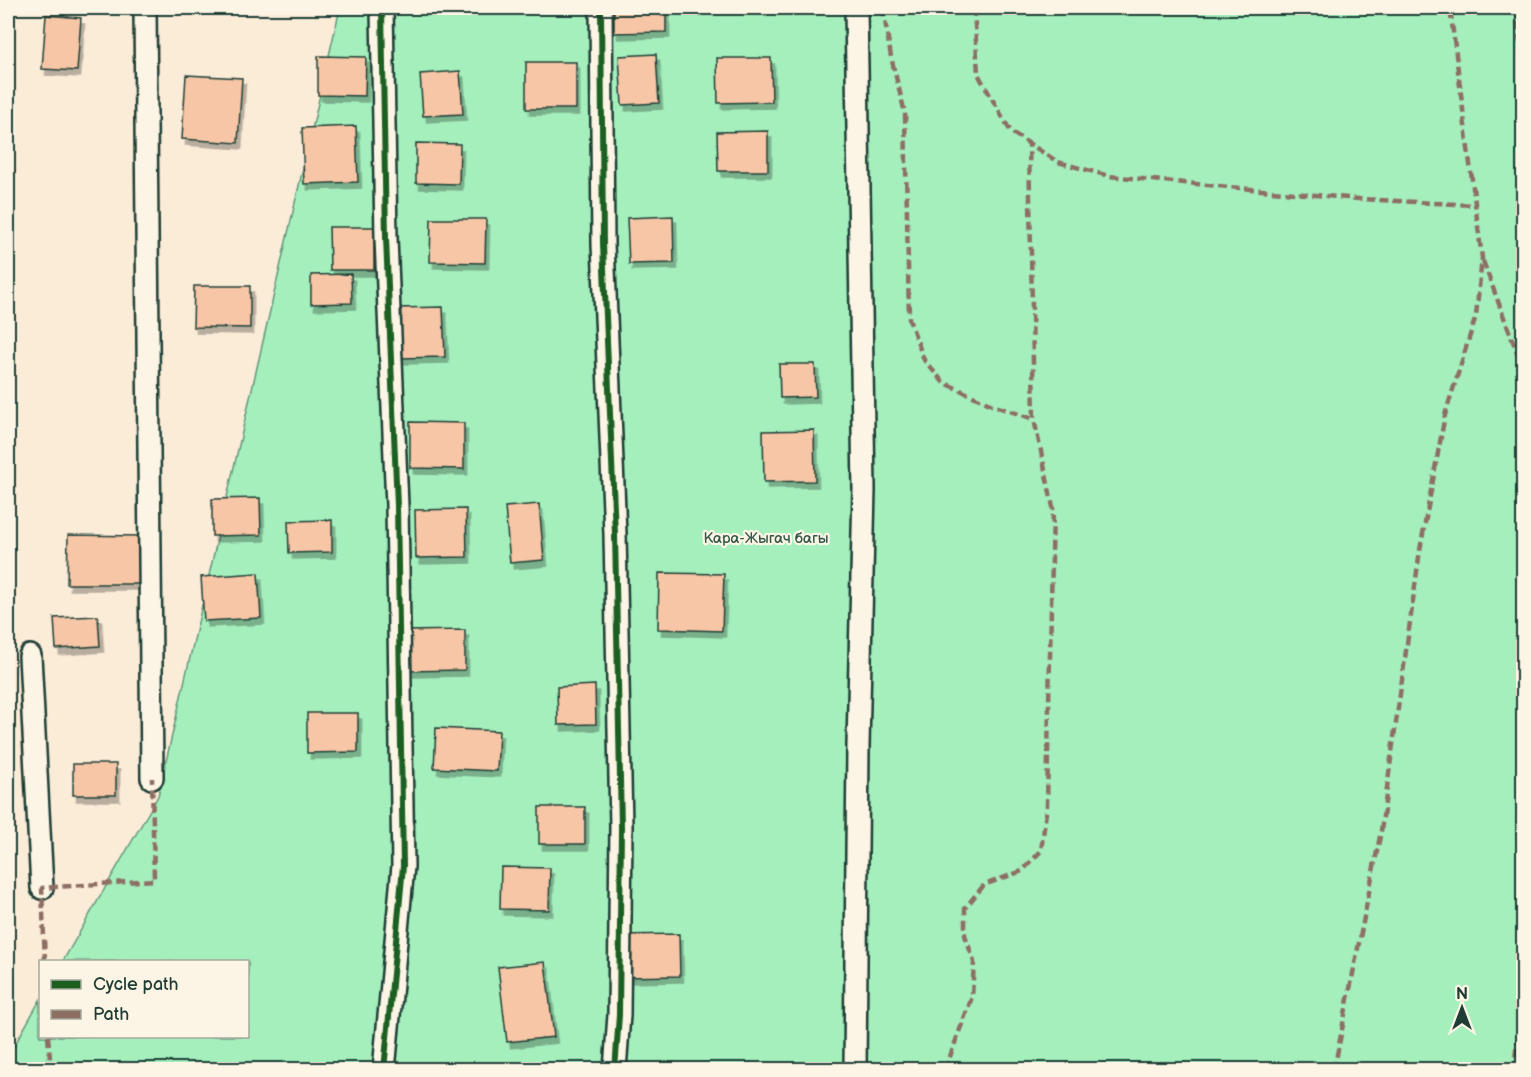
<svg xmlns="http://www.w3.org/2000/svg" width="1531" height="1077" font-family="'Balsamiq Sans',sans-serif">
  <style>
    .green { fill: #a5efbd; stroke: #629678; stroke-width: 1.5 }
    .building { fill: #f7c6a6; stroke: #1f3d34; stroke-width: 1.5; filter: url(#shadow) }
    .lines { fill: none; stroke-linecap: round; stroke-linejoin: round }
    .street-casing { stroke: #1f3d34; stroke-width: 26 }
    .street { stroke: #fcf5e5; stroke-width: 21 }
    .quiet { stroke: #8d6e63; stroke-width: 4.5; stroke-dasharray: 9 4.5; stroke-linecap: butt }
    .cycleway-casing { stroke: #fcf5e5; stroke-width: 10 }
    .cycleway { stroke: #1b5e20; stroke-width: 6 }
    .labels { text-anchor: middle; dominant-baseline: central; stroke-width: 4.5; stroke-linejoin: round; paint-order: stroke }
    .park-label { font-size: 15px; fill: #335849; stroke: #fcf5e5 }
  </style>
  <defs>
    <filter id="shadow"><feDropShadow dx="3.5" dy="6" stdDeviation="0" flood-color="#0004"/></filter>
  </defs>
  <rect width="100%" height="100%" fill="#fbecd8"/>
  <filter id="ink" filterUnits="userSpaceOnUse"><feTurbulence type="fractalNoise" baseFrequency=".0167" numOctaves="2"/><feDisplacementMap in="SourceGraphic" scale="12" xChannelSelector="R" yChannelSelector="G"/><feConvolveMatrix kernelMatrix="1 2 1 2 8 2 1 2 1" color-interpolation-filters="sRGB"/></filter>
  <g filter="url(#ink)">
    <polygon class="green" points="340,8 1523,8 1523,1069 8,1070 8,1057 40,1000 40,1036 248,1036 248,962 63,961 158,796"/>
    <g class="building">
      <polygon points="614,8 666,8 666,32 614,33"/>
      <polygon points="46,15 81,18 77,71 42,69"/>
      <polygon points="656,54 659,103 622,105 619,56"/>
      <polygon points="318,56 366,57 365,96 318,95"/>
      <polygon points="717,58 771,58 772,102 718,103"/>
      <rect x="526" y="62" width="50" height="47"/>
      <polygon points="460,71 463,114 423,116 420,74"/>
      <polygon points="186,75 242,78 238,143 182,139"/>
      <polygon points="356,126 358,182 304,184 302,128"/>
      <polygon points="768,131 768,171 718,171 717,132"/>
      <polygon points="416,143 460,144 459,184 416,183"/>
      <polygon points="673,216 674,263 629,264 627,218"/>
      <polygon points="431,219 486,219 485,263 430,262"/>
      <polygon points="329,227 374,227 374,270 330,270"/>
      <polygon points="351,274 352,303 311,304 311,275"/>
      <polygon points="194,286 250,286 250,328 193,327"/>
      <polygon points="443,307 445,357 398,358 397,308"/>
      <polygon points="779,364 815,364 816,397 780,398"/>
      <polygon points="410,422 464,423 464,469 410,468"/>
      <polygon points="814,430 815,481 764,482 763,431"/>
      <polygon points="260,498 261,535 212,536 212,499"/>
      <polygon points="539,504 544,560 510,563 505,507"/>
      <polygon points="466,509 467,557 416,558 415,510"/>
      <polygon points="332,520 332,552 289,553 288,521"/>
      <polygon points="68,535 141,536 141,584 67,584"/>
      <polygon points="258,573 261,618 204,621 201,577"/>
      <polygon points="659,573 724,574 722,631 658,629"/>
      <polygon points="98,616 100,646 56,649 54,618"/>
      <polygon points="465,630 465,670 407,671 407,631"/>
      <polygon points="595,685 596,724 558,725 557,687"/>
      <polygon points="307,713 358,713 358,752 307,753"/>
      <polygon points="436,728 499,731 497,771 434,768"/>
      <rect x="73" y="764" width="43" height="31"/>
      <rect x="539" y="807" width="46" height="37"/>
      <polygon points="501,867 550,868 549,910 500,909"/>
      <polygon points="679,934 680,976 624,977 623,935"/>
      <polygon points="545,962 554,1037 507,1042 498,967"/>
    </g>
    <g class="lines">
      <defs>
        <g id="street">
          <polyline points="145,8 152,778"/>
          <polyline points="382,8 386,238 397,506 403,866 384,1070"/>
          <polyline points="601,8 603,244 615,534 621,827 619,1015 615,1070"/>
          <polyline points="30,656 42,888"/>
          <polyline points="855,1070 858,746 864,489 856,8"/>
        </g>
      </defs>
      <use href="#street" class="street-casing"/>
      <use href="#street" class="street"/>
      <g class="quiet">
        <polyline points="883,8 891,57 905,113 909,319 924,360 943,382 992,405 1034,419"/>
        <polyline points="974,8 978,74 1011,132 1058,162 1109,176 1359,199 1474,205"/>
        <polyline points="1516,8 1524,79"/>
        <polyline points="1483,261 1524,371"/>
        <polyline points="45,962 42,888 154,880 152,778"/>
        <polyline points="48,1036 51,1070"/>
        <polyline points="945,1070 972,997 974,962 965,935 965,908 984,885 1022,871 1041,851 1047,805 1053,507 1034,419 1029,143"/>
        <polyline points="1334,1070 1381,831 1420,550 1445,415 1476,316 1482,258 1450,8"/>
        <polyline points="1513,1070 1524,1000"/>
      </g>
      <defs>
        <g id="cycleway">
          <polyline points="382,8 386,238 397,506 403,866 384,1070"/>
          <polyline points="601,8 603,244 615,534 621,827 619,1015 615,1070"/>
        </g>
      </defs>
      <use href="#cycleway" class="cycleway-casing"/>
      <use href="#cycleway" class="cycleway"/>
    </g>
  </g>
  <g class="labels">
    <g class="park-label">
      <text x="766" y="538">Кара-Жыгач багы</text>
    </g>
  </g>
  <rect width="1531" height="1077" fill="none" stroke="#fcf5e5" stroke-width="30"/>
  <rect x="15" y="15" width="1501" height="1047" fill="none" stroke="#1f3d34" stroke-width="2" filter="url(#ink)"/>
  <rect x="39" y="960" width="210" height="78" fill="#fcf5e5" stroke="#a4ab9e" stroke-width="1.5"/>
  <rect x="51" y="980" width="30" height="9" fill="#1b5e20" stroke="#a4ab9e" stroke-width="1.5"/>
  <text x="93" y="990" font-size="18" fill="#1f3d34">Cycle path</text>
  <rect x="51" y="1010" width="30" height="9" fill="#8d6e63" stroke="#a4ab9e" stroke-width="1.5"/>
  <text x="93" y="1020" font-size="18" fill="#1f3d34">Path</text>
  <g transform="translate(1462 1008)" stroke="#fcf5e5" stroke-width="4.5" paint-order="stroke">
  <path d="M0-4.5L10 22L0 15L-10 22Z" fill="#1f3d34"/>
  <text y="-9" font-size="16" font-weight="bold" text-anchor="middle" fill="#1f3d34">N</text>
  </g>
</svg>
